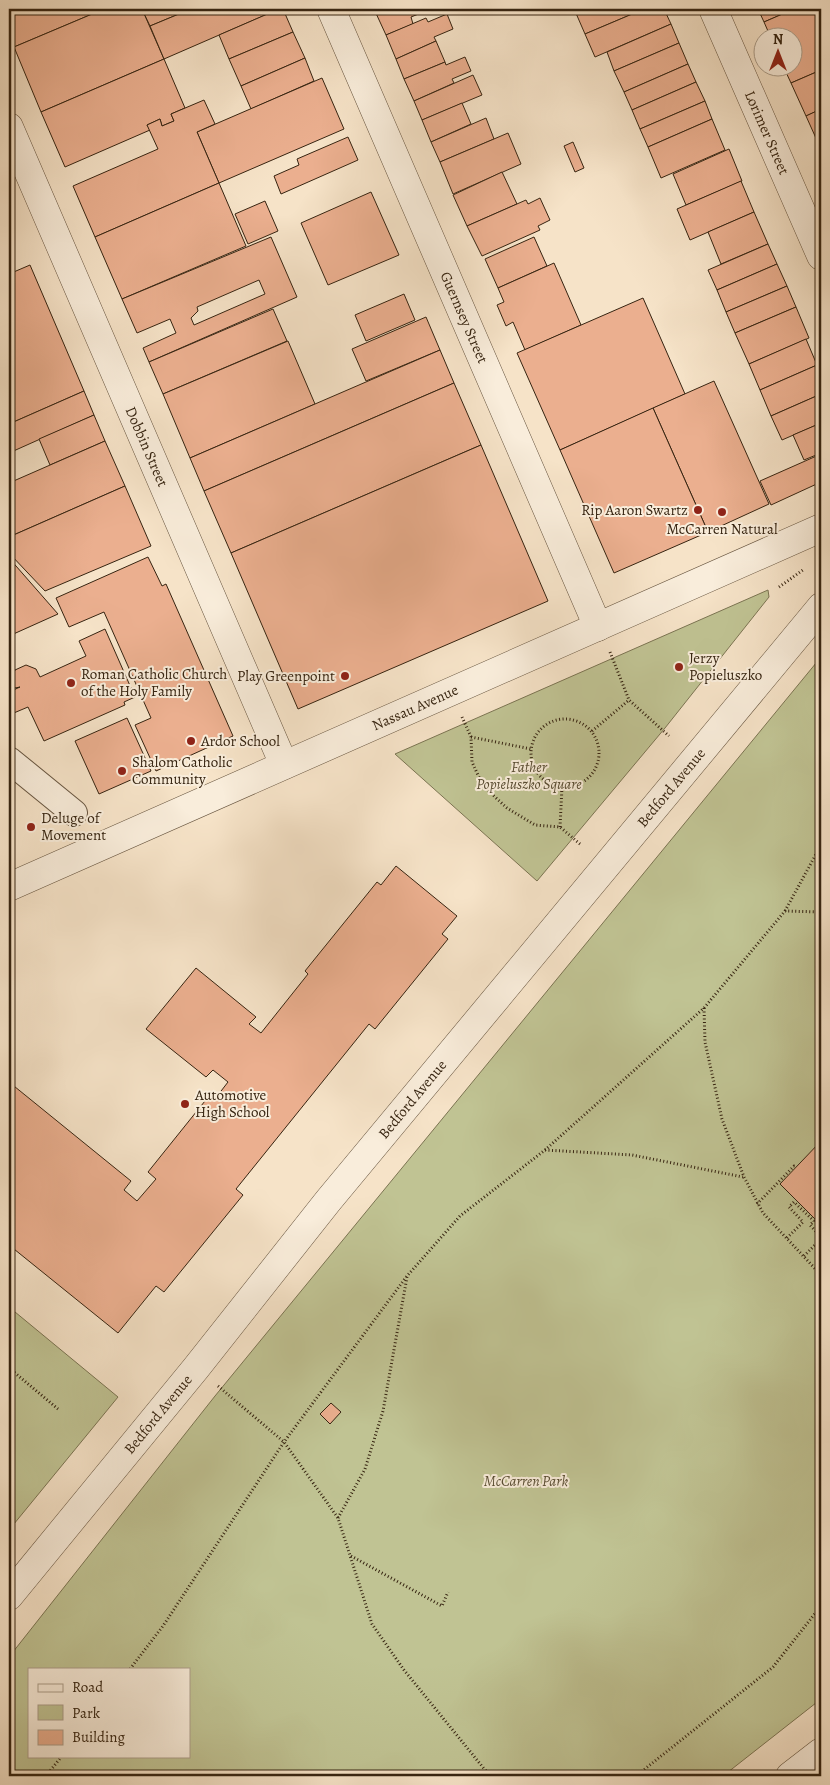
<svg xmlns="http://www.w3.org/2000/svg" width="830" height="1785" font-family="Alegreya,serif">
  <style>
    .green { fill: #c0c393; stroke: #7b7452; fill-rule: evenodd }
    .building { fill: #ebaf8f; stroke: #362411; fill-rule: evenodd }
    .lines { fill: none; stroke-linecap: round; stroke-linejoin: round }
    .pedestrian-casing { stroke: #66543f; stroke-width: 28 }
    .minor-casing { stroke: #66543f; stroke-width: 29 }
    .path { stroke: #362411; stroke-width: 3; stroke-dasharray: 1 2.5; stroke-linecap: butt }
    .pedestrian { stroke: #f9eddb; stroke-width: 26 }
    .minor { stroke: #f9eddb; stroke-width: 28 }
    .poi-dot { fill: #8f2418; stroke: #f9eddb; stroke-width: 2 }
    .labels { text-anchor: middle; dominant-baseline: central; stroke-width: 4; stroke-linejoin: round; paint-order: stroke }
    .street-label { font-size: 15px; fill: #362411; stroke: #f9eddb }
    .poi-label { font-size: 15px; fill: #362411; stroke: #f9eddb; text-anchor: start }
    .park-label { font-size: 15px; font-style: italic; fill: #584c32; stroke: #f9eddb }
  </style>
  <rect width="100%" height="100%" fill="#f6e3c8"/>
  <filter id="stains"><feTurbulence type="fractalNoise" baseFrequency=".004" numOctaves="4"/><feColorMatrix values="0 0 0 0 .2 0 0 0 0 .09 0 0 0 0 .02 0 0 0 .5 -.17"/></filter>
  <radialGradient id="worn" r=".72"><stop offset=".6" stop-color="#630" stop-opacity="0"/><stop offset="1" stop-color="#630" stop-opacity=".3"/></radialGradient>
  <g class="green">
    <polygon points="768,590 769,597 665,728 537,881 395,754"/>
    <path d="M821,657v1042l-98,77h-714v-119l206,-261zM29,1669h160v87h-160z"/>
    <polygon points="9,1307 118,1397 9,1530"/>
  </g>
  <g class="building">
    <polygon points="9,9 104,9 14,47 9,36"/>
    <polygon points="104,9 142,9 164,59 41,112 14,47"/>
    <polygon points="142,9 191,9 150,26"/>
    <polygon points="191,9 279,9 164,59 150,26"/>
    <polygon points="279,9 283,9 293,32 229,59 219,35"/>
    <polygon points="374,9 431,9 411,17 413,24 386,35"/>
    <polygon points="581,9 644,9 585,34 575,11"/>
    <polygon points="644,9 664,9 671,24 595,57 585,34"/>
    <polygon points="758,9 794,9 764,22"/>
    <polygon points="794,9 821,9 821,70 791,83 784,68 792,68 792,38 771,38 764,22"/>
    <polygon points="447,14 453,29 434,37 436,41 396,59 386,35 426,18 428,22"/>
    <polygon points="671,24 679,43 614,71 607,52"/>
    <polygon points="293,32 305,58 241,86 229,59"/>
    <polygon points="436,41 445,62 404,79 396,59"/>
    <polygon points="679,43 688,64 624,92 614,71"/>
    <polygon points="465,57 471,71 452,79 454,83 414,101 404,79 445,62 446,65"/>
    <polygon points="305,58 314,81 251,109 241,86"/>
    <polygon points="164,59 185,108 171,114 174,121 162,126 160,119 147,125 150,130 65,167 41,112"/>
    <polygon points="688,64 696,82 632,110 624,92"/>
    <polygon points="821,70 821,109 806,116 791,83"/>
    <polygon points="473,75 482,95 422,120 414,101"/>
    <polygon points="322,78 344,129 219,183 197,132"/>
    <polygon points="696,82 705,101 640,129 632,110"/>
    <polygon points="204,100 215,124 197,132 219,183 95,237 73,186 158,149 147,125 160,119 162,126 174,121 171,114"/>
    <polygon points="705,101 712,119 648,147 640,129"/>
    <polygon points="462,103 471,124 431,142 422,120"/>
    <polygon points="821,109 821,133 815,136 806,116"/>
    <polygon points="486,118 494,139 440,162 431,142"/>
    <polygon points="712,119 725,150 661,178 648,147"/>
    <polygon points="508,133 521,164 453,194 440,162"/>
    <polygon points="821,133 821,151 815,136"/>
    <polygon points="348,137 358,160 281,194 274,176 299,165 297,159"/>
    <polygon points="573,142 584,168 575,172 564,146"/>
    <polygon points="729,149 742,181 686,205 673,174"/>
    <polygon points="502,172 517,204 467,226 453,195"/>
    <polygon points="741,181 754,212 690,240 677,209"/>
    <polygon points="219,183 246,246 122,299 95,237"/>
    <polygon points="371,192 399,255 328,285 301,223"/>
    <polygon points="540,198 550,220 538,226 540,230 482,256 467,226 526,200 528,204"/>
    <polygon points="265,201 278,231 248,244 235,214"/>
    <polygon points="754,212 768,244 721,264 708,232"/>
    <path d="M271,237l26,60 -148,65 -6,-14 33,-15 -6,-14 -33,14 -15,-34zM259,280l6,14 -71,31 -3,-7 7,-7 -1,-4z"/>
    <polygon points="534,237 547,266 498,288 485,259"/>
    <polygon points="768,244 777,264 717,290 708,270"/>
    <polygon points="554,263 581,325 525,350 513,322 506,326 497,305 504,302 498,288"/>
    <polygon points="777,264 787,286 726,312 717,290"/>
    <polygon points="30,265 84,391 9,424 9,274"/>
    <polygon points="787,286 796,307 735,333 726,312"/>
    <polygon points="404,294 415,320 366,341 355,315"/>
    <polygon points="643,298 685,394 560,450 517,353"/>
    <polygon points="796,307 809,338 749,364 735,333"/>
    <polygon points="273,309 287,341 163,394 149,362"/>
    <polygon points="426,317 440,350 366,381 352,349"/>
    <polygon points="806,339 817,365 760,390 749,364"/>
    <polygon points="288,341 315,404 190,458 163,394"/>
    <polygon points="440,350 454,383 204,491 190,458"/>
    <polygon points="817,365 821,374 821,394 771,416 760,390"/>
    <polygon points="714,381 769,504 708,532 653,408"/>
    <polygon points="454,383 481,445 231,553 204,491"/>
    <polygon points="84,391 94,415 9,453 9,424"/>
    <polygon points="821,394 821,423 782,440 771,416"/>
    <polygon points="653,408 708,532 614,573 560,450"/>
    <polygon points="94,415 105,441 50,465 39,439"/>
    <polygon points="821,423 821,453 804,460 793,435"/>
    <polygon points="105,441 125,486 9,537 9,483"/>
    <polygon points="481,445 548,601 298,709 231,553"/>
    <polygon points="821,454 821,482 771,505 760,481"/>
    <polygon points="125,486 151,546 45,591 9,553 9,537"/>
    <polygon points="148,557 162,586 166,584 233,736 156,771 135,725 151,718 104,612 69,627 56,598"/>
    <polygon points="9,558 58,614 9,636"/>
    <polygon points="105,629 135,697 124,702 125,705 44,741 28,707 9,715 9,692 20,687 15,688 11,680 15,670 26,665 36,669 40,677 86,656 79,641"/>
    <polygon points="127,718 151,771 99,794 75,741"/>
    <polygon points="396,866 457,916 442,934 448,939 375,1029 369,1024 236,1189 243,1195 164,1292 156,1286 118,1333 9,1245 9,1082 131,1181 124,1190 137,1201 156,1179 148,1172 213,1091 218,1095 228,1082 213,1070 206,1077 146,1029 196,968 256,1017 249,1024 261,1033 308,974 305,971 377,882 381,885"/>
    <polygon points="821,1141 821,1230 815,1224 818,1222 780,1184"/>
    <polygon points="331,1403 341,1412 330,1424 320,1414"/>
  </g>
  <g class="lines">
    <defs>
      <polyline id="pedestrian" points="9,760 74,813"/>
      <g id="minor">
        <path id="s1" d="M331,9l267,618"/>
        <path id="s2" d="M713,9l108,247"/>
        <path id="s3" d="M9,127l275,638"/>
        <path id="s4" d="M9,887l812,-359"/>
        <path id="s5" d="M9,1596l187,-228 132,-167 493,-594"/>
        <polyline points="790,1776 821,1752"/>
      </g>
    </defs>
    <use href="#pedestrian" class="pedestrian-casing"/>
    <use href="#minor" class="minor-casing"/>
    <g class="path">
      <polyline points="779,587 803,570"/>
      <polyline points="610,652 629,700 669,736"/>
      <polyline points="462,717 471,737 472,762 483,786 507,808 535,825 560,827 580,844"/>
      <circle cx="565" cy="753" r="34"/>
      <polyline points="592,731 629,700"/>
      <polyline points="471,737 531,749"/>
      <polyline points="560,827 562,787"/>
      <polyline points="785,911 821,845"/>
      <polyline points="704,1008 705,1042 722,1119 744,1177 763,1213 821,1275"/>
      <polyline points="545,1150 632,1155 743,1177"/>
      <polyline points="757,1204 794,1166 796,1167"/>
      <polyline points="787,1238 803,1222 789,1207 794,1202 814,1221 810,1225 821,1237"/>
      <polyline points="804,1256 821,1239"/>
      <polyline points="9,1368 58,1409"/>
      <polyline points="218,1386 284,1442 338,1518 372,1624 404,1670 490,1776"/>
      <polyline points="338,1518 365,1469 383,1411 407,1277"/>
      <polyline points="351,1556 442,1606 448,1592"/>
      <polyline points="130,1669 163,1626 284,1442 407,1276 460,1216 545,1150 704,1008 785,911 821,912"/>
      <polyline points="46,1776 62,1756"/>
      <polyline points="636,1776 773,1667 821,1606"/>
    </g>
    <use href="#pedestrian" class="pedestrian"/>
    <use href="#minor" class="minor"/>
  </g>
  <g class="poi-dot">
    <circle cx="698" cy="510" r="5"/>
    <circle cx="722" cy="512" r="5"/>
    <circle cx="679" cy="667" r="5"/>
    <circle cx="345" cy="676" r="5"/>
    <circle cx="71" cy="683" r="5"/>
    <circle cx="191" cy="741" r="5"/>
    <circle cx="122" cy="771" r="5"/>
    <circle cx="31" cy="827" r="5"/>
    <circle cx="185" cy="1104" r="5"/>
  </g>
  <g class="labels">
    <g class="street-label">
      <text stroke="none"><textPath href="#s2" startOffset="135">Lorimer Street</textPath></text>
      <text stroke="none"><textPath href="#s1" startOffset="336">Guernsey Street</textPath></text>
      <text stroke="none"><textPath href="#s3" startOffset="348">Dobbin Street</textPath></text>
      <text stroke="none"><textPath href="#s4" startOffset="444">Nassau Avenue</textPath></text>
      <text stroke="none"><textPath href="#s5" startOffset="1045">Bedford Avenue</textPath></text>
      <text stroke="none"><textPath href="#s5" startOffset="640">Bedford Avenue</textPath></text>
      <text stroke="none"><textPath href="#s5" startOffset="235">Bedford Avenue</textPath></text>
    </g>
    <g class="poi-label">
      <text x="688" y="510" text-anchor="end">Rip Aaron Swartz</text>
      <text x="722" y="529" text-anchor="middle">McCarren Natural</text>
      <text x="689" y="658">Jerzy<tspan x="689" dy="17">Popieluszko</tspan></text>
      <text x="81" y="674">Roman Catholic Church<tspan x="81" dy="17">of the Holy Family</tspan></text>
      <text x="335" y="676" text-anchor="end">Play Greenpoint</text>
      <text x="201" y="741">Ardor School</text>
      <text x="132" y="762">Shalom Catholic<tspan x="132" dy="17">Community</tspan></text>
      <text x="41" y="818">Deluge of<tspan x="41" dy="17">Movement</tspan></text>
      <text x="195" y="1095">Automotive<tspan x="195" dy="17">High School</tspan></text>
    </g>
    <g class="park-label">
      <text x="529" y="767">Father<tspan x="529" dy="17">Popieluszko Square</tspan></text>
      <text x="526" y="1481">McCarren Park</text>
    </g>
  </g>
  <rect width="830" height="1785" fill="none" stroke="#f6e3c8" stroke-width="30"/>
  <rect x="10" y="10" width="810" height="1765" fill="none" stroke="#362411" stroke-width="2.5"/>
  <rect x="15" y="15" width="800" height="1755" fill="none" stroke="#362411"/>
  <rect x="28" y="1668" width="162" height="90" fill="#f9eddb" stroke="#ab9d8a"/>
  <rect x="38" y="1684" width="25" height="8" fill="#f9eddb" stroke="#ab9d8a"/>
  <text x="72" y="1692" font-size="15" fill="#362411">Road</text>
  <rect x="38" y="1705" width="25" height="15" fill="#c0c393" stroke="#ab9d8a"/>
  <text x="72" y="1718" font-size="15" fill="#362411">Park</text>
  <rect x="38" y="1730" width="25" height="15" fill="#ebaf8f" stroke="#ab9d8a"/>
  <text x="72" y="1742" font-size="15" fill="#362411">Building</text>
  <g transform="translate(778 52)"><circle r="24" fill="#f9eddb" stroke="#ab9d8a"/>
  <path d="M0-4L9 19L0 12L-9 19Z" fill="#8f2418"/>
  <text y="-8" font-size="14" font-weight="bold" text-anchor="middle" fill="#362411">N</text>
  </g>
  <rect width="100%" height="100%" filter="url(#stains)"/>
  <rect width="100%" height="100%" fill="url(#worn)"/>
</svg>
